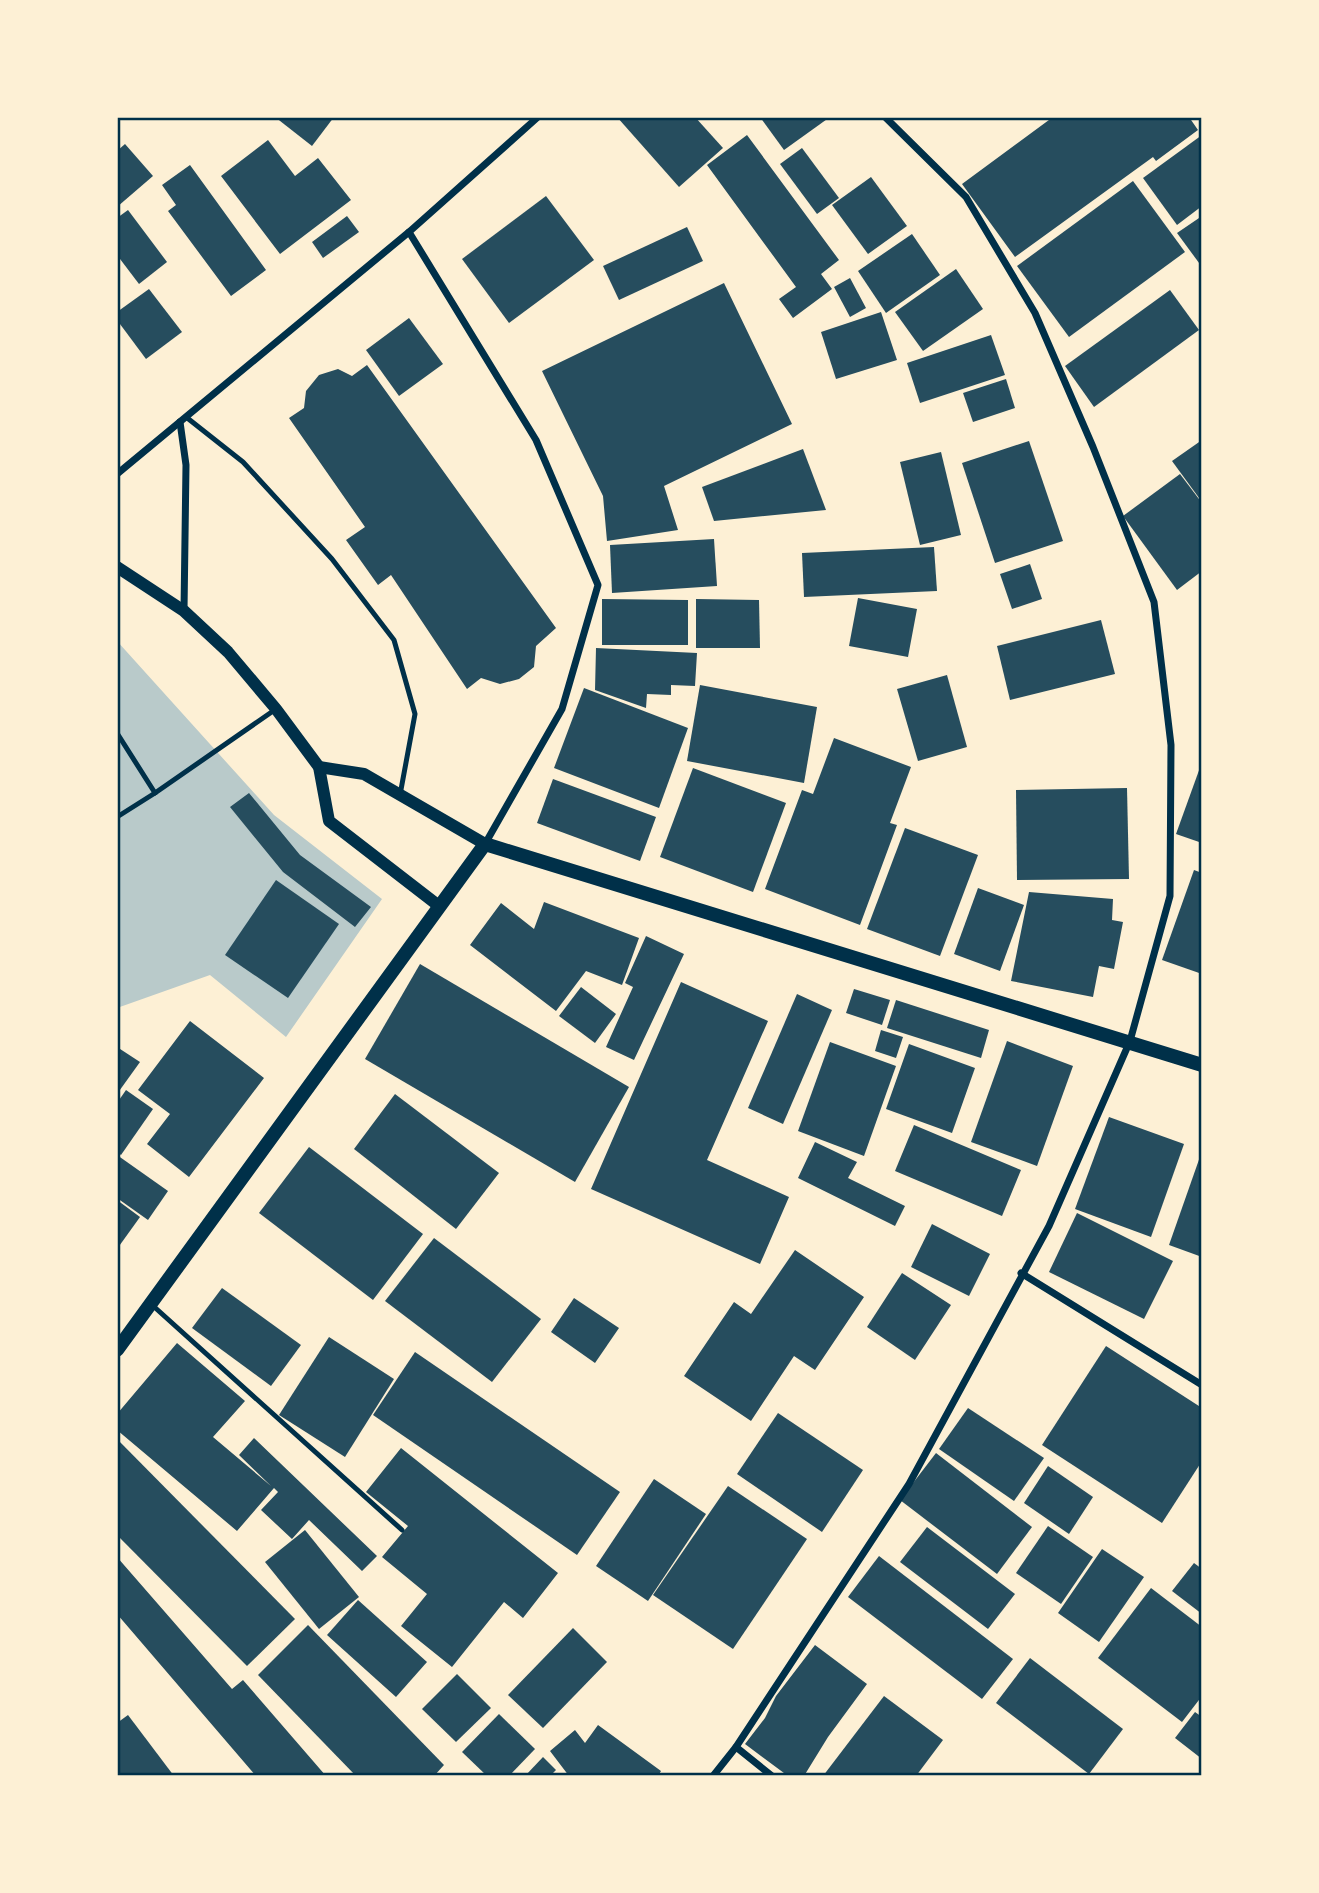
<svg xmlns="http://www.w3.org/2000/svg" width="1319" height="1893" font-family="'Noto Sans',sans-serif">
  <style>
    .green { fill: #b9caca }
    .building { fill: #264d5e }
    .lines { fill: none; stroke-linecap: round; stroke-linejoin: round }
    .service { stroke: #003049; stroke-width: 5 }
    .minor { stroke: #003049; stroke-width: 7 }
    .tertiary { stroke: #003049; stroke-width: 12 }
    .secondary { stroke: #003049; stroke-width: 14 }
    .neatline { fill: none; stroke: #003049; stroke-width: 2.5 }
  </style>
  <rect width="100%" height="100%" fill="#fdf0d5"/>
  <polygon class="green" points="117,641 274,815 382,899 286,1037 210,975 117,1008"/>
  <g class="building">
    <polygon points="275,117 334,117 312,146"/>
    <polygon points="617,117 695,117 723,148 679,187"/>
    <polygon points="760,117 830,117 784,150"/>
    <polygon points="1053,117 1189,117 1198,130 1156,161 1153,157 1015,257 962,184"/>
    <polygon points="747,135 839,260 821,274 832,289 793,318 779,299 796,287 707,165"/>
    <polygon points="1202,135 1202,206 1177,225 1143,178"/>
    <polygon points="268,140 295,176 318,158 351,200 280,254 221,176"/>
    <polygon points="125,144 153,176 117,207 117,151"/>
    <polygon points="802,148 839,198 817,214 780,164"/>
    <polygon points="190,165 266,270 231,296 168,211 176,205 162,185"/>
    <polygon points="871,177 907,226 868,254 832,205"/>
    <polygon points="1133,181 1185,252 1069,337 1017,266"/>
    <polygon points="546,196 594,260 509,323 462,259"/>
    <polygon points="128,210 167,262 139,284 117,255 117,218"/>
    <polygon points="347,216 359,232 323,258 312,242"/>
    <polygon points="1202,216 1202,267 1177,233"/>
    <polygon points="687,227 703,261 619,300 603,266"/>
    <polygon points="912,234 940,275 886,313 858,271"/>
    <polygon points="956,269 983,309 923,351 895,312"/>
    <polygon points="850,278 866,308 850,317 834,287"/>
    <polygon points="724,283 792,424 664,486 678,530 607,541 603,496 542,371"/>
    <polygon points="149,289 182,332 146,359 117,320 117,312"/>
    <polygon points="1170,290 1199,330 1094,407 1065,366"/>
    <polygon points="881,312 897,360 836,379 821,332"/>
    <polygon points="409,318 443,364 399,396 366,350"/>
    <polygon points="991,335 1005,375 920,403 907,363"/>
    <polygon points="367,365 556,628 536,646 534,667 519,679 500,684 481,678 467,689 391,575 378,585 346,540 365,527 289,418 304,408 306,391 319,375 338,369 352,376"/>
    <polygon points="1006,379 1015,408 973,422 963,393"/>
    <polygon points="1202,440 1202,502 1172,461"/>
    <polygon points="1029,441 1063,541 995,563 962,463"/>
    <polygon points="803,449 826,510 714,521 702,487"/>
    <polygon points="941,452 961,535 920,545 900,462"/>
    <polygon points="1180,474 1202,503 1202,571 1177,590 1123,516"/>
    <polygon points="714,539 717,586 612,593 610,545"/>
    <polygon points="934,547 937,591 804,597 802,553"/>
    <polygon points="1030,564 1042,599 1012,609 1000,574"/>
    <polygon points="858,598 917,609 908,657 849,646"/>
    <polygon points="602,599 688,600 688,645 602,645"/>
    <polygon points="696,599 759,600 760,648 696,648"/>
    <polygon points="1101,620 1115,674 1010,700 997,646"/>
    <polygon points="596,648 697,653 695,686 671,685 671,695 647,694 646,708 595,690"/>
    <polygon points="947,675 967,747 918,761 897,689"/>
    <polygon points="700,685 817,707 804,783 687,761"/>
    <polygon points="584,688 688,728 659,808 554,768"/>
    <polygon points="834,738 911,767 890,823 897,825 860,925 765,889 802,790 813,794"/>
    <polygon points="1202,762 1202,843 1176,834"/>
    <polygon points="693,768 786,803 753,892 660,857"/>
    <polygon points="553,779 656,817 640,861 537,823"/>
    <polygon points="1127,788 1129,879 1017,880 1016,790"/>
    <polygon points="249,793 300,855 371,907 355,927 283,872 230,807"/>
    <polygon points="905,828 978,855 940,956 867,929"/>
    <polygon points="1194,870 1202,873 1202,974 1162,960"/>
    <polygon points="276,880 339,924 288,998 225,955"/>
    <polygon points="978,888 1024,905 1000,971 954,954"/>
    <polygon points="1029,892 1113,899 1112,920 1123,922 1114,969 1099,966 1093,997 1011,981"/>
    <polygon points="544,902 639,938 622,985 586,971 556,1011 470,945 501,903 534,929"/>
    <polygon points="646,936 684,954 634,1060 606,1047 633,987 625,983"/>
    <polygon points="420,964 629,1087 575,1182 365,1059"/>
    <polygon points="681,982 768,1021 707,1160 789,1197 760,1264 591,1189"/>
    <polygon points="581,987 616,1014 595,1043 559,1016"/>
    <polygon points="854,989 890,1000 882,1025 846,1013"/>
    <polygon points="797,994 832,1010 783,1124 748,1108"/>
    <polygon points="896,1000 989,1030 981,1058 887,1028"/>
    <polygon points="190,1021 264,1078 189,1177 147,1144 170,1114 138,1090"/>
    <polygon points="881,1030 903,1037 896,1058 875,1051"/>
    <polygon points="1007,1041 1073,1066 1037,1166 971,1142"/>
    <polygon points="830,1042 896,1066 864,1156 798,1131"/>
    <polygon points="909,1044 975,1068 952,1133 886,1109"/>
    <polygon points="117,1047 140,1062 117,1094"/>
    <polygon points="126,1090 153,1109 121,1155 117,1152 117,1103"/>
    <polygon points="395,1094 499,1173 456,1229 354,1149"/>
    <polygon points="1109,1117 1184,1144 1151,1237 1075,1209"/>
    <polygon points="914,1125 1021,1170 1002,1216 895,1171"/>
    <polygon points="815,1142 857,1162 848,1178 905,1206 895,1226 798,1178"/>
    <polygon points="309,1147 423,1234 373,1300 259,1213"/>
    <polygon points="1202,1151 1202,1257 1169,1245"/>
    <polygon points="117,1155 168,1191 148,1220 117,1198"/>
    <polygon points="117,1200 140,1217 117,1249"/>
    <polygon points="1077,1213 1173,1261 1144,1319 1049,1272"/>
    <polygon points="932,1224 990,1254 969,1296 911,1267"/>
    <polygon points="434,1238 541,1319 492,1382 385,1301"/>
    <polygon points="795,1250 864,1297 815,1370 794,1356 751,1421 684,1376 734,1302 751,1314"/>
    <polygon points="902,1273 951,1305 915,1360 867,1327"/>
    <polygon points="222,1288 301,1345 271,1386 192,1328"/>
    <polygon points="574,1298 619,1328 595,1363 551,1332"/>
    <polygon points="329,1337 394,1379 345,1457 279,1415"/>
    <polygon points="177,1343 245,1401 213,1437 271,1486 239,1455 254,1438 377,1556 362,1571 309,1520 292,1539 261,1510 278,1492 274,1488 237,1531 117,1430 117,1414"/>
    <polygon points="1106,1346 1202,1408 1202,1461 1162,1523 1042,1445"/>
    <polygon points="415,1352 620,1492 577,1555 373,1415"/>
    <polygon points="968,1408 1044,1458 1014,1501 939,1449"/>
    <polygon points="778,1413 863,1470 822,1532 737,1474"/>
    <polygon points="117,1439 295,1619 247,1666 117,1535"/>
    <polygon points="401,1448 558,1573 523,1618 504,1602 452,1667 401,1626 427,1594 382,1557 408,1526 366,1492"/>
    <polygon points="936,1453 1032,1527 997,1574 900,1500"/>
    <polygon points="1048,1466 1093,1497 1069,1534 1024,1503"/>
    <polygon points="654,1479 706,1514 648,1601 596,1566"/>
    <polygon points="728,1486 807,1539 733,1649 653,1595"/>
    <polygon points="1048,1526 1093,1557 1061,1604 1016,1573"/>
    <polygon points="927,1527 1015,1594 988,1629 900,1562"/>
    <polygon points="305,1530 359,1597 319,1629 265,1562"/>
    <polygon points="1102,1549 1144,1577 1099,1642 1058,1613"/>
    <polygon points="879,1556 1013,1659 982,1699 848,1597"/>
    <polygon points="117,1557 232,1689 243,1680 326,1776 256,1776 117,1614"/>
    <polygon points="1194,1563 1202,1569 1202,1614 1172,1591"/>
    <polygon points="1151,1588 1202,1627 1202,1696 1182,1722 1098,1658"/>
    <polygon points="358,1600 427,1662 396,1697 327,1635"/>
    <polygon points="308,1625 444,1765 434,1776 356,1776 258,1675"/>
    <polygon points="573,1628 607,1662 543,1728 508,1695"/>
    <polygon points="815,1645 867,1684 828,1737 804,1776 788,1776 745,1744 765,1718 776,1696"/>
    <polygon points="1030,1658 1123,1729 1089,1774 996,1703"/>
    <polygon points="457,1674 491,1708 456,1742 422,1709"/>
    <polygon points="884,1696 943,1740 916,1776 823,1776"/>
    <polygon points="1195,1712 1202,1717 1202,1759 1175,1738"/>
    <polygon points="499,1714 535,1749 509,1776 487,1776 462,1752"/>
    <polygon points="128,1715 174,1776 117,1776 117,1723"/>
    <polygon points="598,1725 661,1771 658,1776 569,1776 550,1751 575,1730 585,1743"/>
    <polygon points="543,1757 556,1770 550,1776 525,1776"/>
  </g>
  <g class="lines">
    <g class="service">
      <polyline points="186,417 243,462 332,559 394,640 415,714 400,795"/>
      <polyline points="117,733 155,793 276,709"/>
      <polyline points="117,817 155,793"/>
      <polyline points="151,1304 402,1530"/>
    </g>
    <g class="minor">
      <polyline points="409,232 536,440 598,585 562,709 485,844"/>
      <polyline points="180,422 186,465 184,611"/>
      <polyline points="117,474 409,232 538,117"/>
      <polyline points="1021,1273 1202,1385"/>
      <polyline points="736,1747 772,1776"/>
      <polyline points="713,1776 736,1747 909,1484 1049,1226 1130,1041 1170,896 1171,745 1154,602 1093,447 1035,313 966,197 885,117"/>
    </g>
    <g class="tertiary">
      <polyline points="117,567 184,611 228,652 276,709 319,767 329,821 439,906"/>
      <polyline points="319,767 364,774 485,844"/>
    </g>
    <polyline class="secondary" points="117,1350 485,844 1202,1065"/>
  </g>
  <rect width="1319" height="1893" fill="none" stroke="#fdf0d5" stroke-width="238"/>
  <rect x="119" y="119" width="1081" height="1655" class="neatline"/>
</svg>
